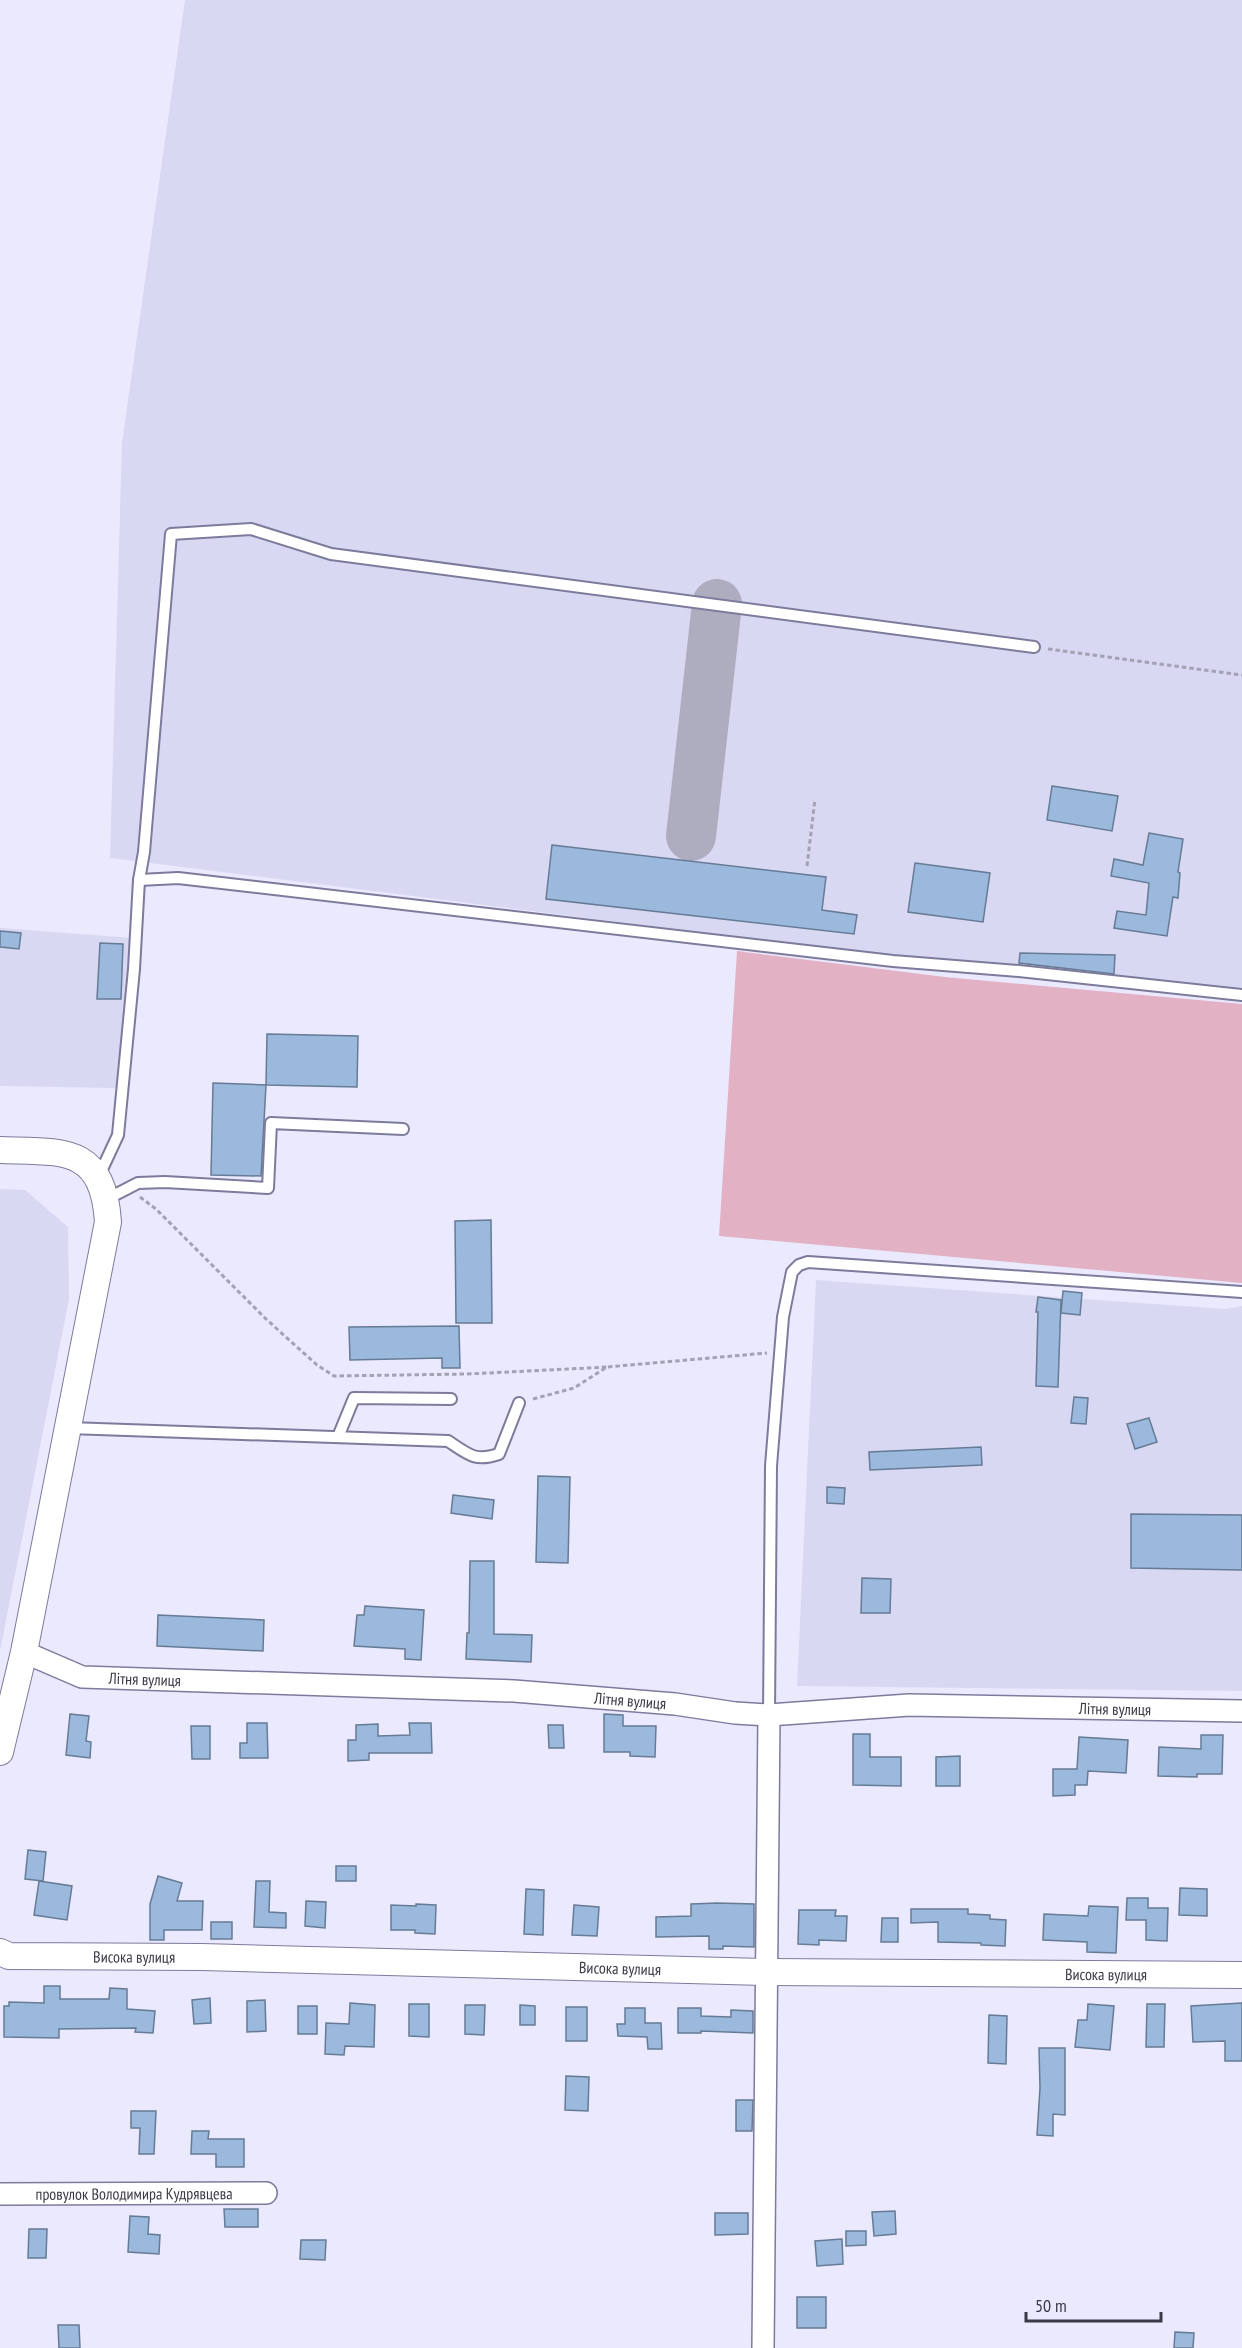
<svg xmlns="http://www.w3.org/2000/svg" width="1242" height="2348" font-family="'PT Sans Narrow',sans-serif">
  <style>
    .built { fill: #d9d8f2 }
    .green { fill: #e2b2c4 }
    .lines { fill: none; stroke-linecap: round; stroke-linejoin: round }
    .taxiway { stroke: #aeadc0; stroke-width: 50 }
    .building { fill: #9bb8dd; stroke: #667b95; stroke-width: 1.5 }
    .service-casing { stroke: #7d7b9b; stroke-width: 14 }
    .minor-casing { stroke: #7d7b9b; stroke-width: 24 }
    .tertiary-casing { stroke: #7d7b9b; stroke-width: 28 }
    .path { stroke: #a2a2b4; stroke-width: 3; stroke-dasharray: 4.5 3; stroke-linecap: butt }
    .service { stroke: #fff; stroke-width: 10 }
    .minor { stroke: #fff; stroke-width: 21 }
    .tertiary { stroke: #fff; stroke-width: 26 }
    .labels { text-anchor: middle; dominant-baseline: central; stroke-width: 4.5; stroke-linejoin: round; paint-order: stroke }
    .street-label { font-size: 16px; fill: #3a3a47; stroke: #eae9fe }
  </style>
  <rect width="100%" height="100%" fill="#eae9fe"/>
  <g class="built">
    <polygon points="185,0 1242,0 1242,1000 110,858 122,443"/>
    <polygon points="0,928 133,938 116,1088 0,1086"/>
    <polygon points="0,1189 25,1190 68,1227 69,1299 0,1651"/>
    <polygon points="816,1280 1225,1309 1242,1306 1242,1691 797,1686"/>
  </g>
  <polygon class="green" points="737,951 945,977 1242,1004 1242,1283 719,1236"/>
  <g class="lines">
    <polyline class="taxiway" points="691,836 717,604"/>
  </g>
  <g class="building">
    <polygon points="1052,786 1118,796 1112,831 1047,820"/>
    <polygon points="1149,833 1183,839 1178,872 1180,873 1178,898 1173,897 1167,936 1114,928 1117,911 1146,915 1149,883 1111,876 1114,859 1143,865"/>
    <polygon points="552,845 826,877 822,910 857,915 854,934 546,899"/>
    <polygon points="915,863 990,873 983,922 908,912"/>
    <polygon points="0,931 21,933 19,949 0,947"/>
    <polygon points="100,943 123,944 121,999 97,999"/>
    <polygon points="1020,953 1115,955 1114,974 1019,963"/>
    <polygon points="267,1034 358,1036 357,1087 266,1085"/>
    <polygon points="213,1083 266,1085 261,1176 211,1175"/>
    <polygon points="491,1220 492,1323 456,1323 455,1221"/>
    <polygon points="1063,1291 1082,1293 1080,1315 1061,1313"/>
    <polygon points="1038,1297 1061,1300 1058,1387 1036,1386 1038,1312 1036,1312"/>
    <polygon points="459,1326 460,1368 442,1368 442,1358 350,1360 349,1327"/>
    <polygon points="1074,1397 1088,1398 1086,1424 1071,1423"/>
    <polygon points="1149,1418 1157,1442 1135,1449 1127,1424"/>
    <polygon points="981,1447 982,1465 870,1470 869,1452"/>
    <polygon points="538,1476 570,1477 568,1563 536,1562"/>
    <polygon points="827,1487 845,1488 844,1504 827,1503"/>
    <polygon points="453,1495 494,1500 492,1519 451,1513"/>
    <polygon points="1131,1514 1242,1515 1242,1570 1131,1568"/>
    <polygon points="470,1561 494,1561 494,1634 532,1635 531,1662 466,1659 467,1633 469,1633"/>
    <polygon points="862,1578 891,1579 890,1613 861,1613"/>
    <polygon points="365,1606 424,1610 421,1660 405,1659 405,1649 354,1646 357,1615 364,1615"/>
    <polygon points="158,1615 264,1620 263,1651 157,1646"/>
    <polygon points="70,1714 89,1716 86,1741 91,1742 90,1758 66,1755"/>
    <polygon points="604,1714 623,1715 623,1726 656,1726 655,1757 630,1756 630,1752 604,1752"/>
    <polygon points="247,1723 267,1723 268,1758 240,1758 240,1743 247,1743"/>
    <polygon points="409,1723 431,1723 432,1753 369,1753 369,1760 348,1761 348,1740 356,1740 356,1725 378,1724 378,1736 410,1735"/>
    <polygon points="548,1725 563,1725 564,1748 549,1748"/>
    <polygon points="191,1726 210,1726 210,1759 192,1759"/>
    <polygon points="853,1734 870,1734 870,1757 901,1757 901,1786 853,1785"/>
    <polygon points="1201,1735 1223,1735 1222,1774 1197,1774 1197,1777 1158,1776 1159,1747 1201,1749"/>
    <polygon points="1079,1737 1128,1740 1126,1773 1088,1771 1087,1785 1075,1785 1075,1795 1053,1796 1053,1769 1077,1769"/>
    <polygon points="960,1756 960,1786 936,1786 936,1757"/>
    <polygon points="28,1850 46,1852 43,1881 25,1879"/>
    <rect x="336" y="1866" width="20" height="15"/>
    <polygon points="158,1876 182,1883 177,1901 203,1901 202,1930 164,1930 164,1940 150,1940 150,1904"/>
    <polygon points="39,1881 72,1886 67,1920 34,1915"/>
    <polygon points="256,1881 270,1881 269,1912 286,1913 286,1928 254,1927"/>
    <polygon points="1180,1888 1207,1889 1207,1916 1179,1915"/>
    <polygon points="526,1889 544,1890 543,1935 524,1934"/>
    <polygon points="1127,1898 1148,1898 1148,1908 1168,1908 1167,1941 1146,1940 1146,1920 1126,1920"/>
    <polygon points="306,1901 326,1902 325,1928 305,1926"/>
    <polygon points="717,1903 754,1904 754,1947 723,1946 723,1949 709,1949 709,1936 656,1937 656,1917 691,1916 691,1904"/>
    <polygon points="416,1904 436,1905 435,1934 415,1933 415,1930 391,1930 391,1905 416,1906"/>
    <polygon points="574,1905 599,1907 597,1936 572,1935"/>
    <polygon points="1089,1906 1118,1907 1116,1953 1087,1952 1087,1942 1043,1940 1044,1914 1088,1916"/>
    <polygon points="911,1909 968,1909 968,1914 990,1915 990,1919 1006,1920 1005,1946 981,1945 981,1943 938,1942 938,1922 911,1923"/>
    <polygon points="799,1910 836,1910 835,1916 847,1916 846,1941 819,1940 819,1945 798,1944"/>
    <polygon points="882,1918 898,1918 898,1942 881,1942"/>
    <rect x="211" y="1922" width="21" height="17"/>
    <polygon points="44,1986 60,1986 60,1999 109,1999 110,1988 127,1989 127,2009 155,2011 153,2033 135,2032 136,2028 59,2029 59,2038 4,2037 4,2006 9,2006 9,2002 44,2003"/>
    <polygon points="210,1998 211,2023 194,2024 192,2000"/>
    <polygon points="265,2000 266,2031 247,2032 247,2001"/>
    <polygon points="350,2003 375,2005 374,2047 345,2046 344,2055 325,2054 326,2023 349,2024"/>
    <polygon points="1242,2003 1242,2061 1225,2061 1225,2041 1193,2042 1191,2006"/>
    <polygon points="409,2004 429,2004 429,2037 409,2036"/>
    <polygon points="1088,2004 1114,2006 1110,2050 1075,2047 1078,2020 1087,2020"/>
    <polygon points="1147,2004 1165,2004 1164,2047 1146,2047"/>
    <polygon points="465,2005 485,2005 484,2035 465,2034"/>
    <polygon points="520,2005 535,2006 535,2025 520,2025"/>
    <rect x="298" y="2006" width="19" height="28"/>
    <rect x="566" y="2007" width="21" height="34"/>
    <polygon points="625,2008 645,2008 645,2023 661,2023 662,2049 648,2049 647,2037 618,2036 617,2024 625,2024"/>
    <polygon points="678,2008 701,2008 701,2016 731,2017 731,2010 753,2011 753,2033 701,2031 701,2033 678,2033"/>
    <polygon points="989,2015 1007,2016 1006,2064 988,2063"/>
    <polygon points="1039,2048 1065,2048 1065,2115 1053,2114 1053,2136 1037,2135 1040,2088"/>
    <polygon points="566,2076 589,2077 588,2111 565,2110"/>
    <polygon points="736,2100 753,2100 752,2131 736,2131"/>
    <polygon points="131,2111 156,2111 154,2154 139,2154 140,2128 131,2128"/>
    <polygon points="192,2131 209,2131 208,2139 244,2139 244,2167 216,2167 216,2154 191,2154"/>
    <polygon points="224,2209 258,2209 258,2227 225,2227"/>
    <polygon points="895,2211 896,2234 874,2236 872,2212"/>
    <polygon points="715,2213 748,2213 748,2234 715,2235"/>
    <polygon points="130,2216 149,2217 148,2234 160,2235 159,2254 128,2252"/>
    <polygon points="29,2229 47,2229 46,2258 28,2258"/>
    <polygon points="846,2231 866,2231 866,2245 846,2246"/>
    <polygon points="842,2239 843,2264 817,2266 815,2241"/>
    <polygon points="301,2240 326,2240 325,2260 300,2259"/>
    <rect x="797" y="2297" width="29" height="31"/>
    <polygon points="58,2325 79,2325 80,2348 59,2348"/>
    <polygon points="1175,2332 1194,2333 1193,2348 1174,2348"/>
  </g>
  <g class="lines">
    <defs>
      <g id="service">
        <polyline points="139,880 178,878 893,961 1019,971 1242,995"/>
        <polyline points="98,1178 118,1135 134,969 139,880 144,852 171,534 251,529 331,554 1034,647"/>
        <polyline points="107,1199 138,1183 165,1182 268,1188 271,1123 403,1129"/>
        <path d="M69,1428l379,13c21,14 27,21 51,13l20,-51"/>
        <polyline points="338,1437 354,1398 451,1399"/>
        <polyline points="769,1715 771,1466 783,1317 792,1272 799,1265 808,1262 1242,1292"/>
      </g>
      <g id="minor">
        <path id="s1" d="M24,1652l58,25 432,14 161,13 60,9 34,2 140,-10 333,6"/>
        <path id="s2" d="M0,2194l266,-1"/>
        <polyline points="763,2348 769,1715"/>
      </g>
      <g id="tertiary">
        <path d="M0,1150c62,2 103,-5 108,72l-84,430 -24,100"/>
        <path id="s3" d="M0,1952l9,4 193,1 563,15 477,3"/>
      </g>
    </defs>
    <use href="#service" class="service-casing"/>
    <use href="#minor" class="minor-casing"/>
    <use href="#tertiary" class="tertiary-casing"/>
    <g class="path">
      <polyline points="1048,649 1242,675"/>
      <polyline points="807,866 815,799"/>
      <polyline points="140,1197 156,1209 266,1319 317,1365 334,1376 467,1374 607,1367"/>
      <polyline points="533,1399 574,1388 607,1367 767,1353"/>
    </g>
    <use href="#service" class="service"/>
    <use href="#minor" class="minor"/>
    <use href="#tertiary" class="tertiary"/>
  </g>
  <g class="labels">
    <g class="street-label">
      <text stroke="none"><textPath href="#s1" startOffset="126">Літня вулиця</textPath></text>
      <text stroke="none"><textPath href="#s1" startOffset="612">Літня вулиця</textPath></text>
      <text stroke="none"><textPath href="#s1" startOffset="1098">Літня вулиця</textPath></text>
      <text stroke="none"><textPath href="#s3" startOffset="135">Висока вулиця</textPath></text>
      <text stroke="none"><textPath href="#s3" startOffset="621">Висока вулиця</textPath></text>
      <text stroke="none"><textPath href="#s3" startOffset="1107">Висока вулиця</textPath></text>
      <text stroke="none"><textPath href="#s2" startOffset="134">провулок Володимира Кудрявцева</textPath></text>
    </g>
  </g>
  <path d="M1026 2312v9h135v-9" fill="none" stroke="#3a3a47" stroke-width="3"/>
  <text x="1035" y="2312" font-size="18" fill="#3a3a47" stroke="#eae9fe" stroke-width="4.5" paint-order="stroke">50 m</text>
</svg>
